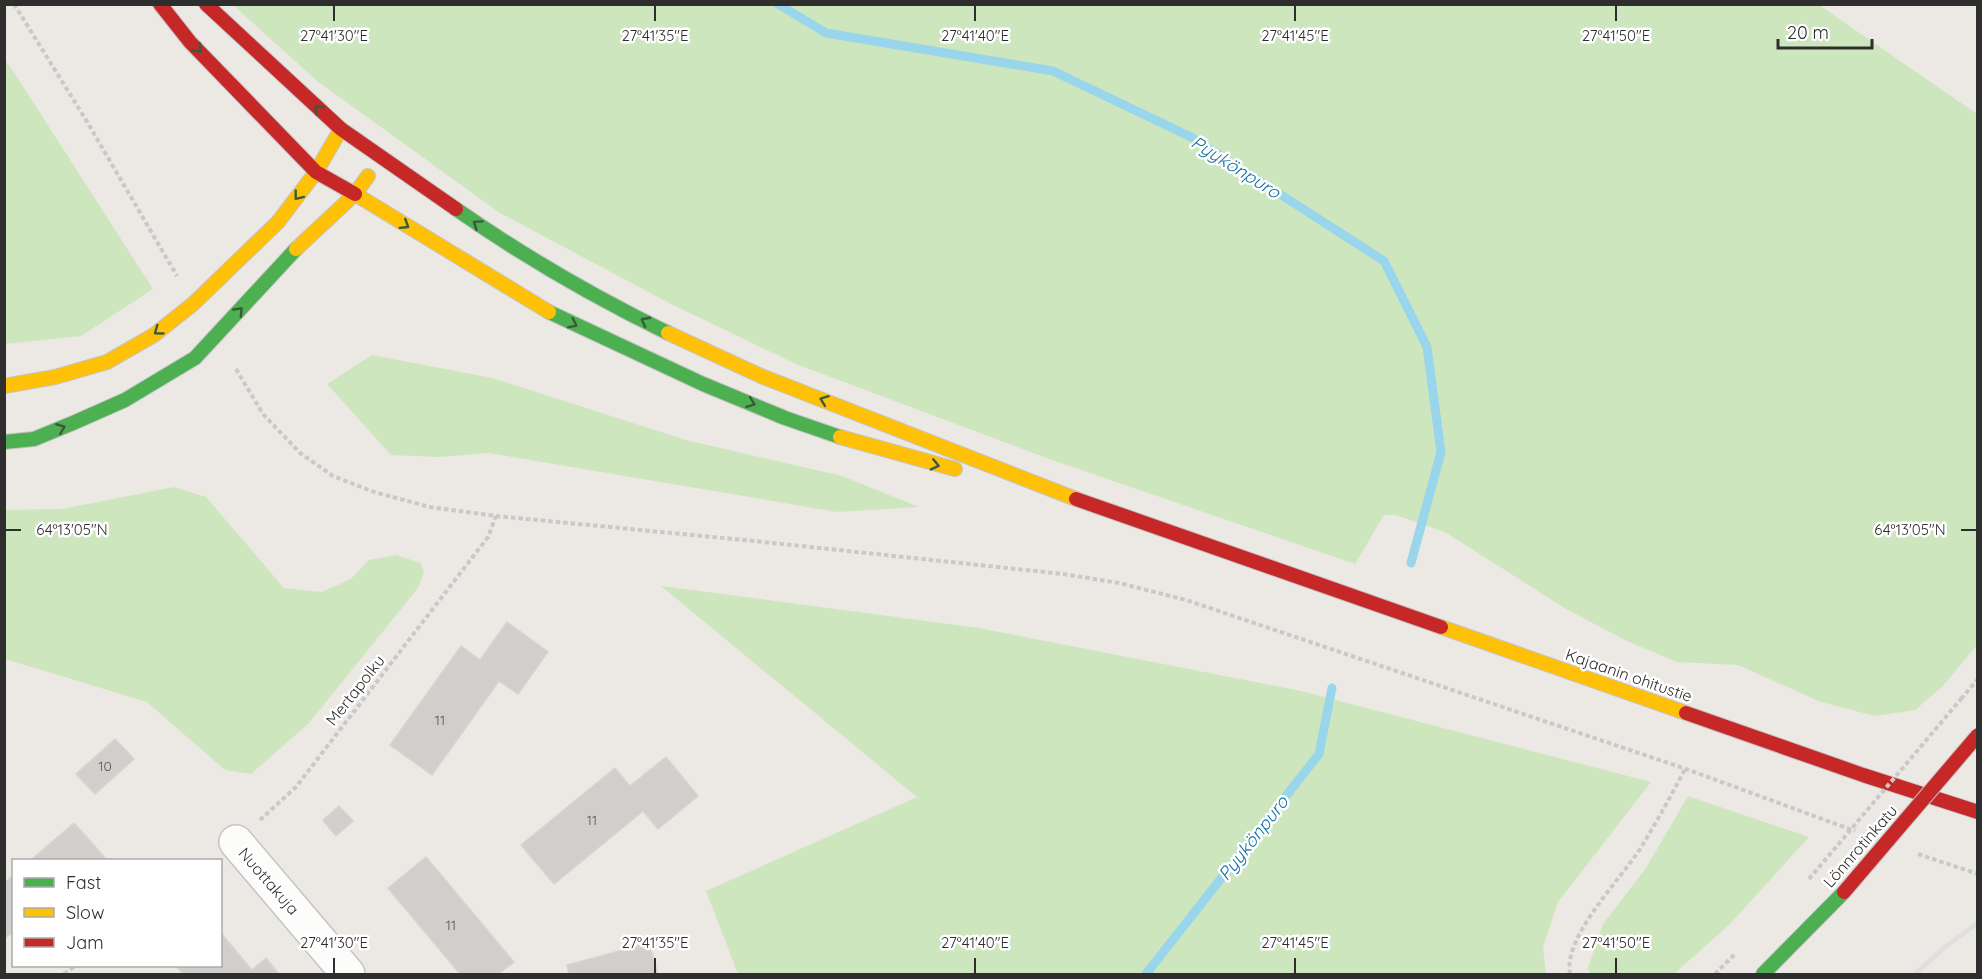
<svg xmlns="http://www.w3.org/2000/svg" width="1982" height="979" font-family="Quicksand,sans-serif">
  <style>
    .green { fill: #cee6be }
    .lines { fill: none; stroke-linecap: round; stroke-linejoin: round }
    .stream { stroke: #99d6ec; stroke-width: 9 }
    .building { fill: #d1cecb; stroke: #d7d4d0; stroke-width: 1.5 }
    .street-casing { stroke: #c5c4c5; stroke-width: 36 }
    .fast-casing { stroke: #c5c4c5; stroke-width: 16 }
    .slow-casing { stroke: #c5c4c5; stroke-width: 16 }
    .jam-casing { stroke: #c5c4c5; stroke-width: 16 }
    .path { stroke: #c9c9c8; stroke-width: 4; stroke-dasharray: 4.5 3; stroke-linecap: butt }
    .street { stroke: #fcfcfb; stroke-width: 33 }
    .fast { stroke: #4caf50; stroke-width: 14 }
    .slow { stroke: #ffc107; stroke-width: 14 }
    .jam { stroke: #c62828; stroke-width: 14 }
    .rail { stroke: #dfdfe1; stroke-width: 4.5 }
    .jam-bridge-casing { stroke: #c5c4c5; stroke-width: 16; stroke-linecap: butt }
    .path-bridge { stroke: #c9c9c8; stroke-width: 4; stroke-dasharray: 4.5 3; stroke-linecap: butt }
    .jam-bridge { stroke: #c62828; stroke-width: 14 }
    .oneway { stroke: #385b3a }
    .ticks { fill: none; stroke: #2e2e2e; stroke-width: 2 }
    .labels { text-anchor: middle; dominant-baseline: central; stroke-width: 5; stroke-linejoin: round; paint-order: stroke }
    .number-label { font-size: 14px; fill: #585857 }
    .street-label { font-size: 16px; fill: #2e2e2e; stroke: #fff }
    .water-label { font-size: 18px; font-style: italic; fill: #0d6fa3; stroke: #fff }
    .ticks-label { font-size: 15px; text-anchor: middle; fill: #2e2e2e; stroke: #fff; stroke-width: 5; stroke-linejoin: round; paint-order: stroke }
  </style>
  <rect width="100%" height="100%" fill="#ece8e4"/>
  <g class="green">
    <polygon points="233,5 1819,5 1977,114 1977,645 1942,687 1915,710 1875,716 1821,702 1738,665 1677,662 1627,641 1566,609 1445,532 1395,515 1384,515 1355,564 1049,459 796,364 671,304 500,213 317,81"/>
    <polygon points="5,60 15,74 153,289 81,336 5,344"/>
    <polygon points="372,355 492,378 686,440 842,476 919,507 837,512 489,453 440,457 391,455 327,384"/>
    <polygon points="174,487 206,497 284,588 322,592 351,579 369,560 396,555 421,563 424,573 418,588 309,723 251,774 225,770 147,702 5,659 5,510 62,509"/>
    <polygon points="661,586 979,628 1301,691 1651,782 1558,902 1543,947 1546,974 738,974 706,891 917,797"/>
    <polygon points="1688,796 1809,837 1730,924 1674,974 1590,974 1588,968 1603,924 1646,868"/>
  </g>
  <g class="lines">
    <g class="stream">
      <polyline points="778,4 826,33 1053,71 1191,137 1384,261 1427,347 1441,452 1411,563"/>
      <polyline points="1146,974 1319,754 1332,688"/>
    </g>
  </g>
  <g class="building">
    <polygon points="507,622 548,652 518,694 499,681 432,775 390,745 461,646 480,660"/>
    <polygon points="115,739 134,759 95,794 76,774"/>
    <polygon points="666,757 698,796 658,829 643,811 554,884 521,845 615,768 630,786"/>
    <polygon points="339,806 353,821 336,836 323,820"/>
    <polygon points="74,823 107,860 31,860"/>
    <polygon points="426,857 514,962 498,974 460,974 388,888"/>
    <polygon points="14,875 14,931 4,939 4,883"/>
    <polygon points="220,932 252,970 266,958 279,974 183,974 176,966 220,966"/>
    <polygon points="649,943 658,974 569,974 567,965"/>
  </g>
  <g class="lines">
    <defs>
      <polyline id="street" points="236,842 348,974"/>
      <g id="fast">
        <path d="M456,209c66,46 138,88 212,124"/>
        <polyline points="549,312 703,384 785,418 840,437"/>
        <polyline points="4,442 34,439 73,423 125,400 195,358 296,249"/>
        <polyline points="1763,974 1844,892"/>
      </g>
      <g id="slow">
        <polyline points="355,194 549,312"/>
        <polyline points="296,249 355,194 368,176"/>
        <polyline points="668,333 761,376 1076,499"/>
        <polyline points="4,386 55,377 107,362 154,335 193,304 278,222 316,172 341,129"/>
        <polyline points="840,437 955,469"/>
        <polyline points="1441,627 1686,713"/>
      </g>
      <g id="jam">
        <polyline points="160,4 190,42 316,172 355,194"/>
        <polyline points="206,4 341,129 456,209"/>
        <polyline points="1076,499 1441,627"/>
        <polyline points="1686,713 1863,775 1978,812"/>
      </g>
    </defs>
    <use href="#street" class="street-casing"/>
    <use href="#fast" class="fast-casing"/>
    <use href="#slow" class="slow-casing"/>
    <use href="#jam" class="jam-casing"/>
    <g class="path">
      <polyline points="14,4 86,120 177,276"/>
      <polyline points="236,369 263,414 300,453 333,476 374,492 430,507 496,516 754,541 1063,574 1119,583 1186,600 1686,769 1855,831"/>
      <polyline points="1961,699 1978,679"/>
      <polyline points="260,820 296,787 488,537 496,516"/>
      <polyline points="1918,854 1978,874"/>
      <polyline points="64,974 75,966"/>
      <path d="M1570,974c-7,-37 50,-94 70,-125 16,-26 31,-53 45,-80"/>
      <polyline points="1715,974 1735,954"/>
    </g>
    <use href="#street" class="street"/>
    <use href="#fast" class="fast"/>
    <use href="#slow" class="slow"/>
    <use href="#jam" class="jam"/>
    <polyline class="rail" points="1915,974 1945,947 1978,923"/>
    <defs>
      <polyline id="jam-bridge" points="1844,892 1978,735"/>
    </defs>
    <use href="#jam-bridge" class="jam-bridge-casing"/>
    <polyline class="path-bridge" points="1809,879 1961,699"/>
    <use href="#jam-bridge" class="jam-bridge"/>
  </g>
  <defs><path id="oneway-chevron" d="M-2-3.5L2.5 0L-2 3.5" fill="none" stroke-width="1.6" stroke-linecap="round" stroke-linejoin="round" transform="scale(1.5)"/></defs>
  <g class="oneway">
    <use href="#oneway-chevron" transform="translate(198 49) rotate(46)"/>
    <use href="#oneway-chevron" transform="translate(318 109) rotate(-138)"/>
    <use href="#oneway-chevron" transform="translate(298 196) rotate(128)"/>
    <use href="#oneway-chevron" transform="translate(477 224) rotate(-146)"/>
    <use href="#oneway-chevron" transform="translate(405 225) rotate(32)"/>
    <use href="#oneway-chevron" transform="translate(239 311) rotate(-47)"/>
    <use href="#oneway-chevron" transform="translate(645 321) rotate(-152)"/>
    <use href="#oneway-chevron" transform="translate(573 324) rotate(26)"/>
    <use href="#oneway-chevron" transform="translate(158 331) rotate(144)"/>
    <use href="#oneway-chevron" transform="translate(824 400) rotate(-159)"/>
    <use href="#oneway-chevron" transform="translate(751 403) rotate(20)"/>
    <use href="#oneway-chevron" transform="translate(61 428) rotate(-22)"/>
    <use href="#oneway-chevron" transform="translate(935 465) rotate(13)"/>
  </g>
  <path class="ticks" d="M334,6v15M655,6v15M975,6v15M1295,6v15M1616,6v15M6,530h15M1961,530h15M334,958v15M655,958v15M975,958v15M1295,958v15M1616,958v15"/>
  <g class="labels">
    <g class="number-label">
      <text x="440" y="720">11</text>
      <text x="105" y="766">10</text>
      <text x="592" y="820">11</text>
      <text x="451" y="925">11</text>
    </g>
    <g class="street-label">
      <text transform="translate(1629 675) rotate(19)">Kajaanin ohitustie</text>
      <text transform="translate(355 690) rotate(-52)">Mertapolku</text>
      <text transform="translate(1860 846) rotate(-49)">Lönnrotinkatu</text>
      <text transform="translate(269 881) rotate(49)">Nuottakuja</text>
    </g>
    <g class="water-label">
      <text transform="translate(1236 167) rotate(32)">Pyykönpuro</text>
      <text transform="translate(1253 838) rotate(-52)">Pyykönpuro</text>
    </g>
  </g>
  <g class="ticks-label">
    <text x="334" y="41">27°41'30"E</text>
    <text x="655" y="41">27°41'35"E</text>
    <text x="975" y="41">27°41'40"E</text>
    <text x="1295" y="41">27°41'45"E</text>
    <text x="1616" y="41">27°41'50"E</text>
    <text x="72" y="535">64°13'05"N</text>
    <text x="1910" y="535">64°13'05"N</text>
    <text x="334" y="948">27°41'30"E</text>
    <text x="655" y="948">27°41'35"E</text>
    <text x="975" y="948">27°41'40"E</text>
    <text x="1295" y="948">27°41'45"E</text>
    <text x="1616" y="948">27°41'50"E</text>
  </g>
  <rect width="1982" height="979" fill="none" stroke="#2e2e2e" stroke-width="12"/>
  <rect x="12" y="859" width="210" height="108" fill="#ffffff" stroke="#ababab" stroke-width="1.5"/>
  <rect x="24" y="878" width="30" height="9" fill="#4caf50" stroke="#ababab" stroke-width="1.5"/>
  <text x="66" y="889" font-size="18" fill="#2e2e2e">Fast</text>
  <rect x="24" y="908" width="30" height="9" fill="#ffc107" stroke="#ababab" stroke-width="1.5"/>
  <text x="66" y="919" font-size="18" fill="#2e2e2e">Slow</text>
  <rect x="24" y="938" width="30" height="9" fill="#c62828" stroke="#ababab" stroke-width="1.5"/>
  <text x="66" y="949" font-size="18" fill="#2e2e2e">Jam</text>
  <path d="M1778 39v9h94v-9" fill="none" stroke="#2e2e2e" stroke-width="3"/>
  <text x="1787" y="39" font-size="18" fill="#2e2e2e" stroke="#ffffff" stroke-width="4.5" paint-order="stroke">20 m</text>
</svg>
